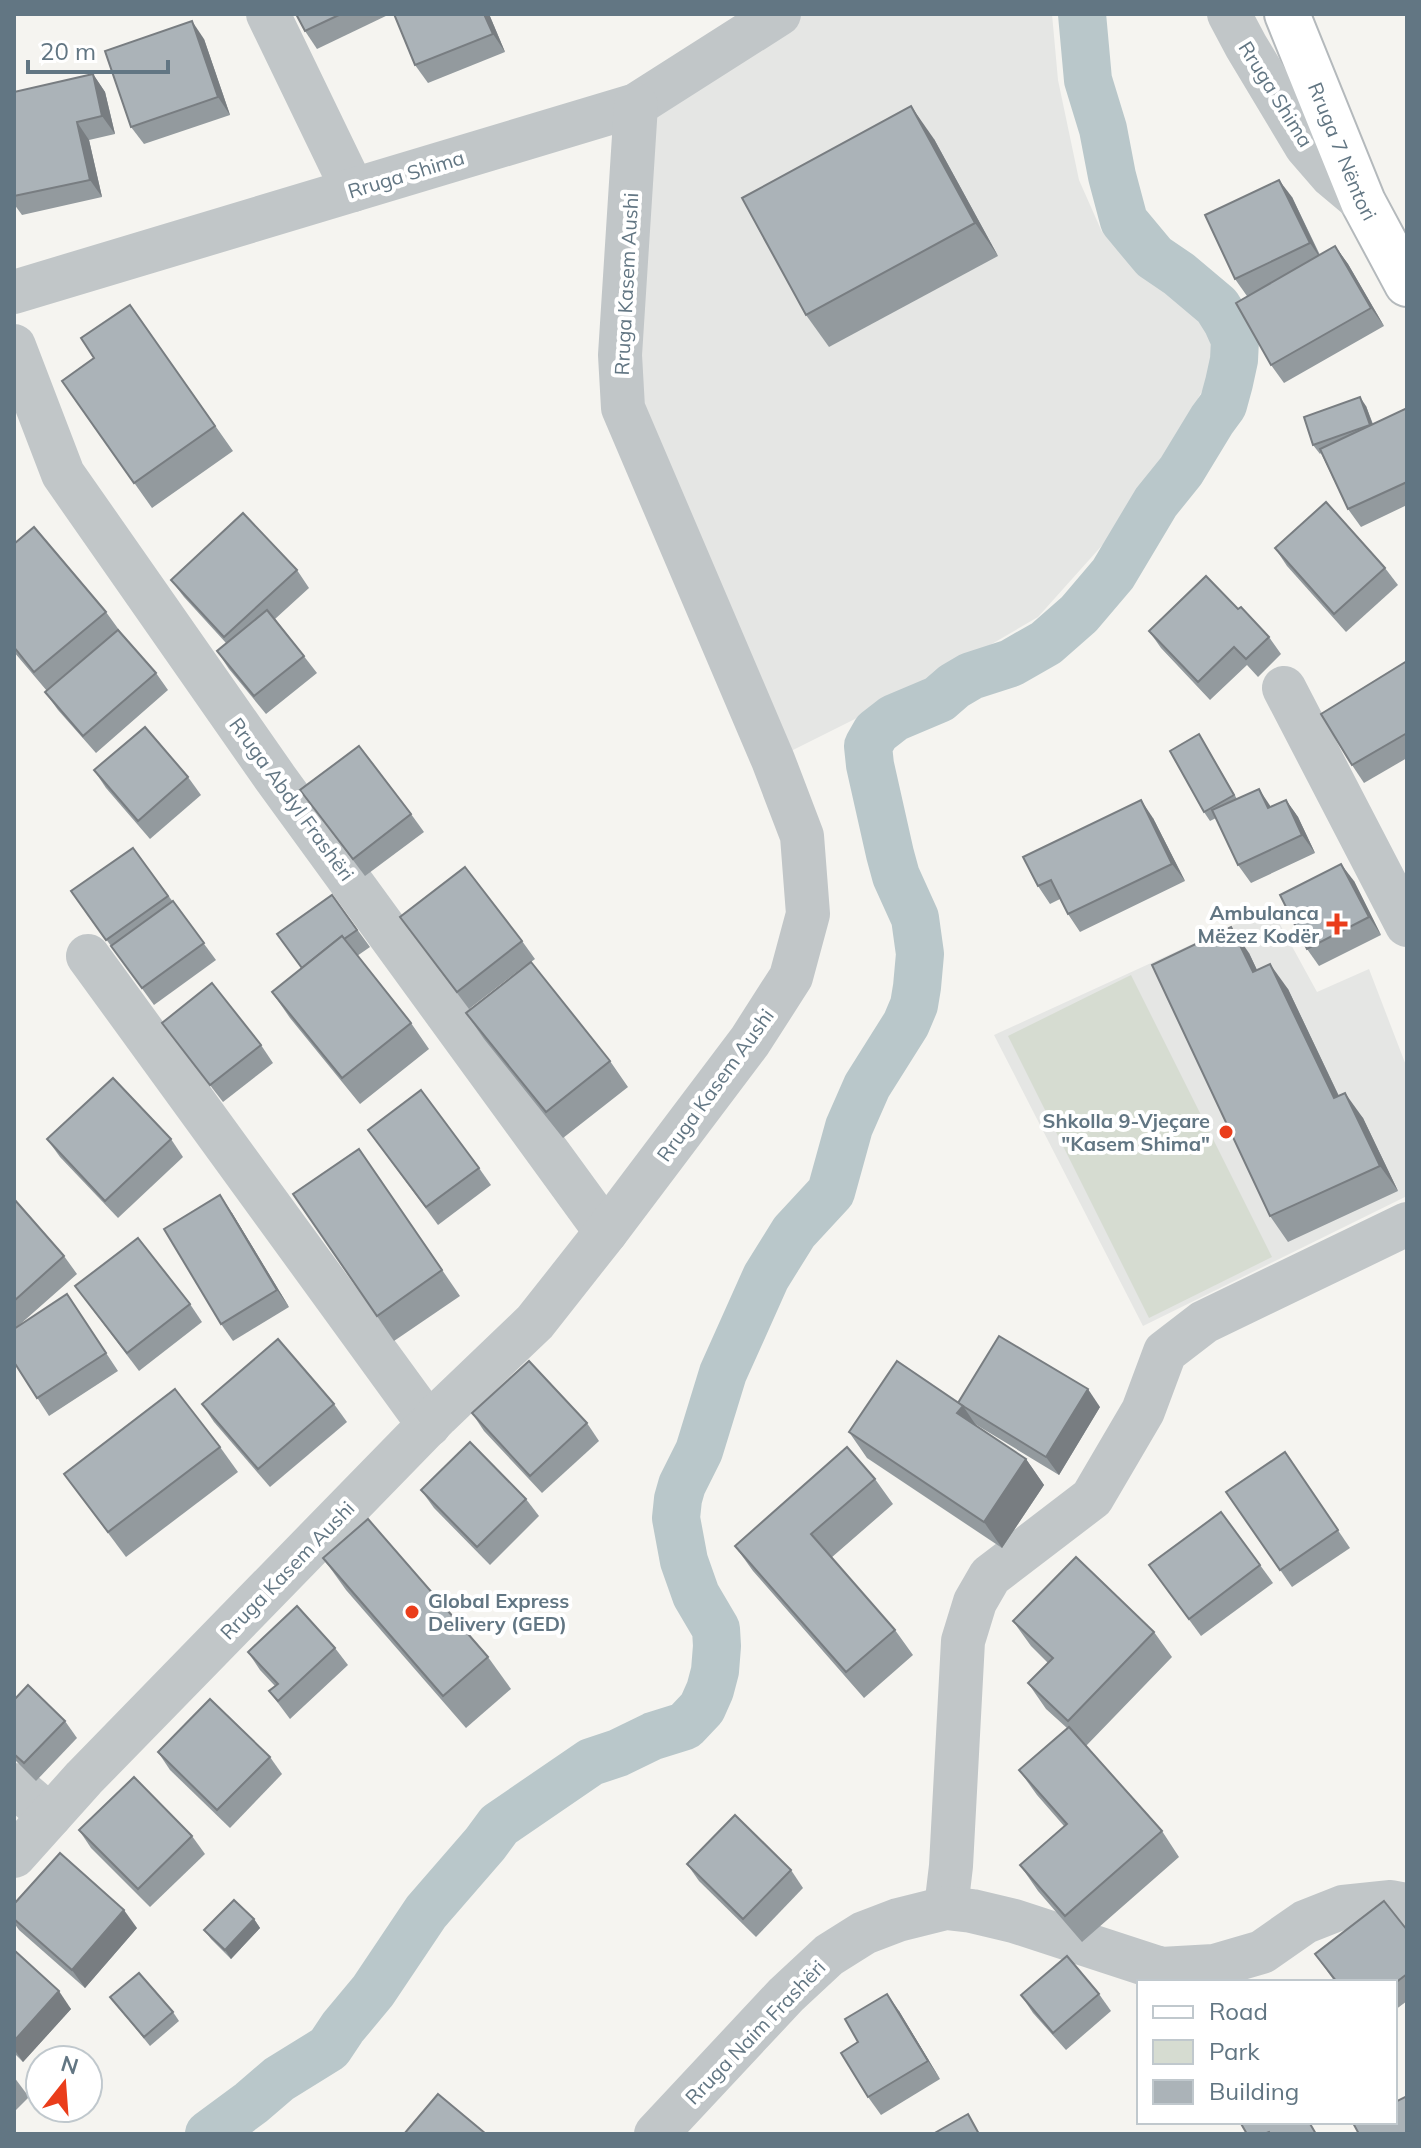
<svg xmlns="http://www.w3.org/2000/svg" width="1421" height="2148" font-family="Mulish,sans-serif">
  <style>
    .built { fill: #e5e6e4 }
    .green { fill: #d6dcd1 }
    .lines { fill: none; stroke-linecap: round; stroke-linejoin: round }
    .canal { stroke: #b9c7ca; stroke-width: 48 }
    .major-casing { stroke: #b4b9bc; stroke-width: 48 }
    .minor { stroke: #c1c6c8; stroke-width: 44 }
    .major { stroke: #fff; stroke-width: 44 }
    .wall { fill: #939a9e }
    .shaded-wall { fill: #787d81 }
    .building { fill: #abb3b8; stroke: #787d81; stroke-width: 2 }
    .poi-dot { fill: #ea3d1b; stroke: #fff; stroke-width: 3 }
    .labels { text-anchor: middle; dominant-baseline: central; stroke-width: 8; stroke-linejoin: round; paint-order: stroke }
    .street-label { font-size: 20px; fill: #627683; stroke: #fff }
    .poi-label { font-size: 20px; font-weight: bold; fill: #627683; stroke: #fff; text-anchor: end }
  </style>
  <rect width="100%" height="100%" fill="#f5f4f0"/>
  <g class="built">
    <polygon points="779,14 1052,14 1058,80 1079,180 1102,232 1207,322 1215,367 1182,428 1106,541 1038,617 911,691 773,760 620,355 636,105"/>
    <polygon points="1271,908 1317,992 1369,969 1407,1068 1407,1196 1143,1326 994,1035"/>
  </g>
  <polygon class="green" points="1131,975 1272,1257 1149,1318 1008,1036"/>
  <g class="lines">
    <polyline class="canal" points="209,2134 251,2103 279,2079 329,2048 343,2027 373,1991 426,1912 485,1844 499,1825 591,1762 618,1753 653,1736 685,1726 702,1708 710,1690 715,1671 717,1646 716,1629 696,1595 684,1561 676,1518 678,1499 682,1485 699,1451 723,1373 766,1277 794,1232 831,1192 849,1127 867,1086 906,1024 914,1005 917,987 920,954 915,918 896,876 890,854 870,765 868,746 876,732 894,718 939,699 954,686 971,676 1011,663 1046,643 1079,614 1113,574 1156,502 1181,471 1212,420 1223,405 1229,383 1234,360 1235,340 1227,322 1217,306 1179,274 1154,257 1124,221 1112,176 1103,129 1088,80 1082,14"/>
    <defs>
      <g id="major">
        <path id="s1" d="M1287,14l76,188 44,82"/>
      </g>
    </defs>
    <use href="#major" class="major-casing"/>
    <g class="minor">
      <polyline points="268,14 353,190"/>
      <polyline points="1229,14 1246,46 1306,146 1332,176 1363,202"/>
      <polyline points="14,292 636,105 779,14"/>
      <polyline points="14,346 63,474 276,779 606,1232"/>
      <polyline points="1284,688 1407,925"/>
      <polyline points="88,956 429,1425"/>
      <polyline points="14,1785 50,1816"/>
      <polyline points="14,1856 84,1778 438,1415 535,1322 606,1232 750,1041 791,977 808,914 802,836 773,760 623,408 620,355 636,105"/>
      <polyline points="946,1908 951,1866 963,1641 975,1602 990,1576 1092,1498 1143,1411 1165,1352 1204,1322 1407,1224"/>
      <polyline points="656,2134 786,1995 829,1955 864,1933 898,1920 946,1908 972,1911 1014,1921 1161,1969 1214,1966 1262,1952 1305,1922 1343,1907 1391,1902 1407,1905"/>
    </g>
    <use href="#major" class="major"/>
  </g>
  <g class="wall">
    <polygon points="296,14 390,14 317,49 305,31"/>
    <polygon points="489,14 505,52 428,83 415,65"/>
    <polygon points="204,39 230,115 144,144 131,127"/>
    <polygon points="93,74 105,92 115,134 89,140 102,197 22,215 14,204 14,92"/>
    <polygon points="934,139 998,256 829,347 806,315"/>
    <polygon points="1292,197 1320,255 1335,246 1348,264 1384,326 1284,383 1271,365 1247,296 1235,279"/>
    <polygon points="130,305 233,451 152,508 62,381 94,358"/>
    <polygon points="1366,406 1373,424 1407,408 1407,505 1361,527 1348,509 1321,453 1320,454 1313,445"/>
    <polygon points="14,544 106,612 122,634 156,673 168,690 96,753 58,710 45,692 47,691 14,652"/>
    <polygon points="1275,548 1385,568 1398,585 1346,632 1287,566"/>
    <polygon points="297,570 309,588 275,619 317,673 266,714 229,669 217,651 226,643 184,597 171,580"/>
    <polygon points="1238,609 1269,637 1281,654 1258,677 1247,665 1210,700 1161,648 1149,631"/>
    <polygon points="1407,661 1407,758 1364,783 1352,765"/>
    <polygon points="1205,744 1237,799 1271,806 1286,800 1298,817 1315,853 1251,883 1238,865 1216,818 1210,821 1204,812"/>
    <polygon points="94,770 188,777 201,795 150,839 106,788"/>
    <polygon points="300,790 411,814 424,832 365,876"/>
    <polygon points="1153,818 1185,881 1080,932 1068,914 1060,899 1050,904 1038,886"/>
    <polygon points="133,848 216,960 154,1005 71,891"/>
    <polygon points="1354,881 1381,935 1319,966 1307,949"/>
    <polygon points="332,895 370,947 357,956 411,1023 429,1049 360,1104 290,1018 272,992 302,969"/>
    <polygon points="400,917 522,941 535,959 531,962 610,1061 628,1087 563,1138 484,1039 466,1013 527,964 469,1009"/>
    <polygon points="1249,953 1257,970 1288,989 1339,1096 1363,1118 1398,1191 1288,1242 1270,1216"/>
    <polygon points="162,1023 261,1045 273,1063 223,1102"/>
    <polygon points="368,1130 479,1168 491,1185 438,1225"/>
    <polygon points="47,1139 171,1139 183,1157 118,1218 60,1157"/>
    <polygon points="359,1149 460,1296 394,1341 293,1194"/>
    <polygon points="14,1199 64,1256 77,1274 17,1327 67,1294 118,1371 49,1416 14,1362"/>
    <polygon points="232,1213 289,1307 233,1341 221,1324"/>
    <polygon points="75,1286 190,1304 202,1322 139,1371"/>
    <polygon points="959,1403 1100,1407 1059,1475 975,1424 977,1426 1026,1459 1044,1485 1002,1548 867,1458 849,1432"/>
    <polygon points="202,1404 334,1404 347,1422 270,1487 214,1422"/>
    <polygon points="472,1413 587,1423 599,1441 542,1493 484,1431"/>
    <polygon points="220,1447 238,1472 126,1557 64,1474"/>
    <polygon points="1285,1452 1350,1548 1292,1587 1226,1492"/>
    <polygon points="875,1479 893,1504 831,1558 895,1630 913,1655 864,1698 753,1571 735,1546"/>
    <polygon points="421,1490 526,1499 539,1516 490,1565 434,1508"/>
    <polygon points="323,1558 488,1657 511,1689 466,1728 346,1590"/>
    <polygon points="1149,1565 1260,1565 1273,1583 1201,1636"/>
    <polygon points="1013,1621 1154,1632 1172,1657 1086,1746 1162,1831 1179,1857 1082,1942 1038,1891 1020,1865 1064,1826 1037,1795 1019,1770 1067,1728 1046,1709 1028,1683 1048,1663 1031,1646"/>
    <polygon points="335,1648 348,1665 290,1719 269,1691 275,1686 260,1670 248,1652"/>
    <polygon points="14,1700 65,1721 77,1738 36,1781 14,1759"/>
    <polygon points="158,1752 270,1757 282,1774 230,1828 170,1770"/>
    <polygon points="79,1830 192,1836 205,1854 150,1907 91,1848"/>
    <polygon points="687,1864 791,1870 803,1888 756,1937 699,1881"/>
    <polygon points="14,1904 137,1928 85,1988 19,1930 14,1923"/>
    <polygon points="254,1919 260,1928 231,1959 211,1939 204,1930"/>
    <polygon points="1407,1930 1407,2001 1395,2010 1395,1982 1335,1982 1315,1954"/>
    <polygon points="14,1950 71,2009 23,2062 14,2053"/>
    <polygon points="1099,1994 1111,2011 1066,2050 1033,2013 1021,1995"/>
    <polygon points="110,1997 173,2012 179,2021 150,2046"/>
    <polygon points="899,2011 940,2079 881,2115 868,2097 858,2042"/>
    <polygon points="14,2077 29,2097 14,2112"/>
  </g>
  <g class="shaded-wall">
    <polygon points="484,14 489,14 505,52 493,34"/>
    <polygon points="192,21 204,39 230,115 218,97"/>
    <polygon points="93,74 105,92 115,134 102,116"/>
    <polygon points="911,106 934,139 998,256 975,223"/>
    <polygon points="77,122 89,140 102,197 90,180"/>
    <polygon points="1279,180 1292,197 1322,261 1310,243"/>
    <polygon points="1335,246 1348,264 1384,326 1371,308"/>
    <polygon points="1360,397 1366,406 1376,434 1370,425"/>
    <polygon points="1259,789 1271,807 1268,808"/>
    <polygon points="1141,800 1153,818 1185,881 1172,864"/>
    <polygon points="1286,800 1298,817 1315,853 1302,835"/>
    <polygon points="1341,864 1354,881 1381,935 1369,917"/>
    <polygon points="1231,927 1249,953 1270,998 1253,972"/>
    <polygon points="1270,964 1288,989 1352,1124 1334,1098"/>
    <polygon points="1345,1093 1363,1118 1398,1191 1380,1166"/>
    <polygon points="220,1195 232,1213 289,1307 277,1290"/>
    <polygon points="1088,1389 1100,1407 1059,1475 1046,1457"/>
    <polygon points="963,1406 980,1431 957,1413"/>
    <polygon points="1026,1459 1044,1485 1002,1548 984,1522"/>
    <polygon points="124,1910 137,1928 85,1988 72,1970"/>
    <polygon points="254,1919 260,1928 231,1959 225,1950"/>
    <polygon points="59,1991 71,2009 23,2062 14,2049 14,2041"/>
    <polygon points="887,1994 899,2011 940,2079 928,2061"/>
  </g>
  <g class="building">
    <polygon points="296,14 341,14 305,31"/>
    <polygon points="394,14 484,14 493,34 415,65"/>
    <polygon points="192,21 218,97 131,127 105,51"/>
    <polygon points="93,74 102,116 77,122 90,180 14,196 14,92"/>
    <polygon points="911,106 975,223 806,315 742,198"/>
    <polygon points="1279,180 1310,243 1235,279 1205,215"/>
    <polygon points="1335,246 1371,308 1271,365 1236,303"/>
    <polygon points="130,305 215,426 134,483 62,381 94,358 81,338"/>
    <polygon points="1360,397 1370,425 1313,445 1304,417"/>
    <polygon points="1407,408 1407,482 1348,509 1320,449"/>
    <polygon points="1326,502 1385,568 1334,614 1275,548"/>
    <polygon points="243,513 297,570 224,637 171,580"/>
    <polygon points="34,527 106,612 34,672 14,647 14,544"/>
    <polygon points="1206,576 1238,609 1241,607 1269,637 1246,659 1234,647 1198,682 1149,631"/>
    <polygon points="267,610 304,656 254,696 217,651"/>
    <polygon points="118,630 156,673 83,736 45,692"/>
    <polygon points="1407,661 1407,733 1352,765 1321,714"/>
    <polygon points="145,727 188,777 138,821 94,770"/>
    <polygon points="1199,734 1234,795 1204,812 1170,751"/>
    <polygon points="359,746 411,814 353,859 300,790"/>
    <polygon points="1259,789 1268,808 1286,800 1302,835 1238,865 1212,810"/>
    <polygon points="1141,800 1172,864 1068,914 1051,880 1038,886 1023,857"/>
    <polygon points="133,848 168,896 106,940 71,891"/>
    <polygon points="1341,864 1369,917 1307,949 1280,895"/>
    <polygon points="465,867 522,941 457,992 400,917"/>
    <polygon points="332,895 357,930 344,939 342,936 302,968 277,934"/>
    <polygon points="173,901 204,943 142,988 111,946"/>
    <polygon points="1231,927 1253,972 1270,964 1334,1098 1345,1093 1380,1166 1270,1216 1152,965"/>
    <polygon points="342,936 411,1023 342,1078 272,992"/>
    <polygon points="531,962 610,1061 546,1112 466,1013"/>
    <polygon points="212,983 261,1045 210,1085 162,1023"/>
    <polygon points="113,1078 171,1139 105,1201 47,1139"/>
    <polygon points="421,1090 479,1168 426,1207 368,1130"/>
    <polygon points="359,1149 442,1270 377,1316 293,1194"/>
    <polygon points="220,1195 277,1290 221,1324 164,1229"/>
    <polygon points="14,1199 64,1256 14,1301"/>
    <polygon points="138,1238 190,1304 127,1353 75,1286"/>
    <polygon points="67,1294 106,1353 37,1398 14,1362 14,1329"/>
    <polygon points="999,1336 1088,1389 1046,1457 958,1403"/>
    <polygon points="278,1339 334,1404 258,1469 202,1404"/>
    <polygon points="529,1361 587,1423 530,1476 472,1413"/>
    <polygon points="897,1361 963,1406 957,1413 1026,1459 984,1522 849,1432"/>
    <polygon points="175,1389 220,1447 108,1532 64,1474"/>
    <polygon points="470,1442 526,1499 477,1547 421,1490"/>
    <polygon points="847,1447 875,1479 811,1534 895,1630 846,1672 735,1546"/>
    <polygon points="1285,1452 1338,1530 1280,1570 1226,1492"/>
    <polygon points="1221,1512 1260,1565 1189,1619 1149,1565"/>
    <polygon points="368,1519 488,1657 443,1696 323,1558"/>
    <polygon points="1076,1557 1154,1632 1068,1721 1028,1683 1053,1658 1013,1621"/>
    <polygon points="297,1606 335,1648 278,1701 269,1691 278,1684 248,1652"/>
    <polygon points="28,1685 65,1721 24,1763 14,1754 14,1700"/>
    <polygon points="210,1699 270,1757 217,1810 158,1752"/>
    <polygon points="1069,1727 1162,1831 1065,1916 1020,1865 1067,1824 1019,1770"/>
    <polygon points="134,1777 192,1836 138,1889 79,1830"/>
    <polygon points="735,1815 791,1870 743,1919 687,1864"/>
    <polygon points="60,1853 124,1910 72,1970 14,1919 14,1904"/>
    <polygon points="234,1900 254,1919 225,1950 204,1930"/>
    <polygon points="1384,1901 1407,1930 1407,1974 1395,1983 1395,1982 1337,1982 1315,1954"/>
    <polygon points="14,1950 59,1991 14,2041"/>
    <polygon points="1067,1956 1099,1994 1053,2033 1021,1995"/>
    <polygon points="139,1973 173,2012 144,2037 110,1997"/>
    <polygon points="887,1994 928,2061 868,2097 841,2053 858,2042 845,2019"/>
    <polygon points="438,2094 486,2134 404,2134"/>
    <polygon points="1407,2096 1407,2134 1359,2134 1353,2123 1354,2122 1395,2122 1395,2102"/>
    <polygon points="968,2114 979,2134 933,2134"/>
    <polygon points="1240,2122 1309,2122 1316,2134 1270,2134 1269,2132 1264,2134 1247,2134"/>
  </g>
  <g class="poi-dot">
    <path d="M1333 912h8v8h8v8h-8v8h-8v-8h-8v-8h8z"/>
    <circle cx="1226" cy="1132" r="8"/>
    <circle cx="412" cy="1612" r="8"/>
  </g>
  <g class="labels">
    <g class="street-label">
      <text transform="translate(1276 94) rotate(58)">Rruga Shima</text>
      <text stroke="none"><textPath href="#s1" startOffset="148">Rruga 7 Nëntori</textPath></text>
      <text transform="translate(406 174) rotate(-17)">Rruga Shima</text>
      <text transform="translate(626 284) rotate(-87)">Rruga Kasem Aushi</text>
      <text transform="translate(292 799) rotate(54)">Rruga Abdyl Frashëri</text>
      <text transform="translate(715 1085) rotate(-54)">Rruga Kasem Aushi</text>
      <text transform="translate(287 1570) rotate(-46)">Rruga Kasem Aushi</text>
      <text transform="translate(755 2032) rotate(-46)">Rruga Naim Frashëri</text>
    </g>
    <g class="poi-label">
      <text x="1319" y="912">Ambulanca<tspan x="1319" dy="23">Mëzez Kodër</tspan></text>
      <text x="1210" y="1120">Shkolla 9-Vjeçare<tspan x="1210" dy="23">"Kasem Shima"</tspan></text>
      <text x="428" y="1600" text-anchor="start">Global Express<tspan x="428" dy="23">Delivery (GED)</tspan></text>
    </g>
  </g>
  <rect width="1421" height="2148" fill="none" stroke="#627683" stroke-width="32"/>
  <rect x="1137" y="1980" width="260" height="144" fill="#ffffff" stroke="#c0c8cd" stroke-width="2"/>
  <rect x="1153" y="2006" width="40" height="12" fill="#ffffff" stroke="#c0c8cd" stroke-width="2"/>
  <text x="1209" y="2020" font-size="24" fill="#627683">Road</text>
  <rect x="1153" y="2040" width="40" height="24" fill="#d6dcd1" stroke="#c0c8cd" stroke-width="2"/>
  <text x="1209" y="2060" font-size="24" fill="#627683">Park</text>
  <rect x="1153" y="2080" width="40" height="24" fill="#abb3b8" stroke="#c0c8cd" stroke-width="2"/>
  <text x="1209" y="2100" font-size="24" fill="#627683">Building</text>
  <g transform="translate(64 2084) rotate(17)"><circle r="38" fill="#ffffff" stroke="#c0c8cd" stroke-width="2"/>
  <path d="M0-6L14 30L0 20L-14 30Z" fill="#ea3d1b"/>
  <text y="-12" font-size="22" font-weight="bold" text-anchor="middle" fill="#627683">N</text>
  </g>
  <path d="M28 60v12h140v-12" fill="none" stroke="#627683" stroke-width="4"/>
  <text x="40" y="60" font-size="24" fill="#627683" stroke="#ffffff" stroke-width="6" paint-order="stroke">20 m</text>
</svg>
